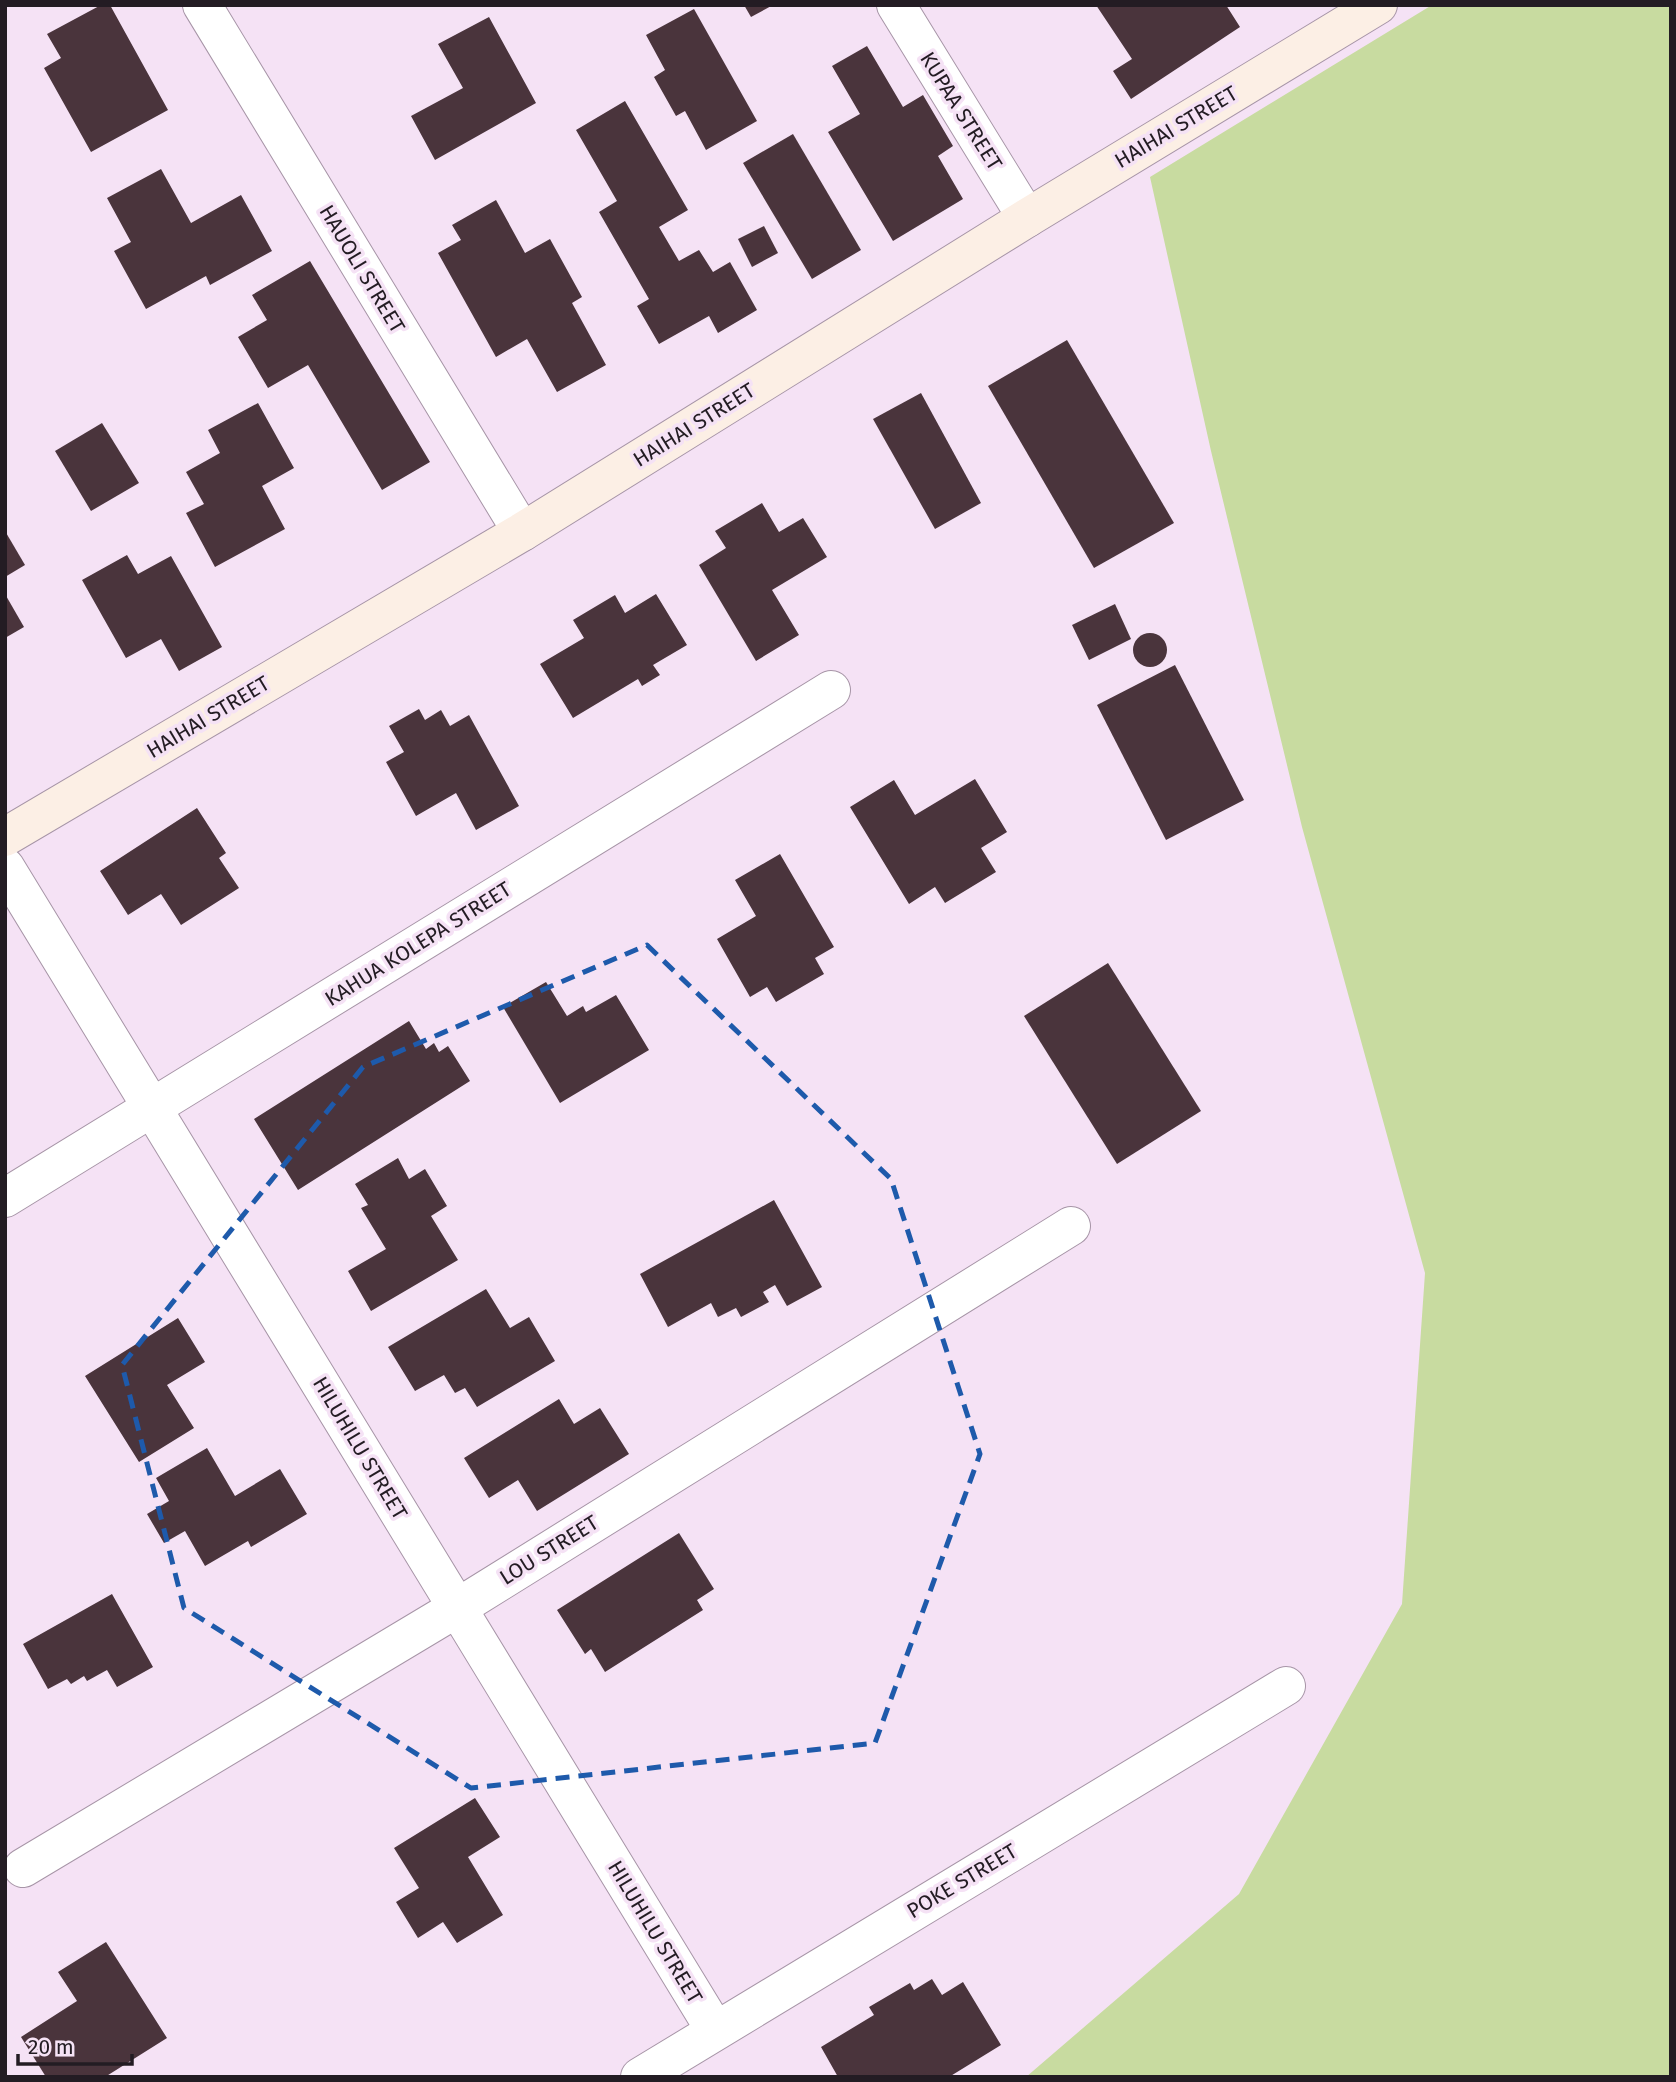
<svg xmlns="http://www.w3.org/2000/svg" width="1676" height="2082" font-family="'Fira Sans',sans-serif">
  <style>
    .green { fill: #c8dba0 }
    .building { fill: #4a343c }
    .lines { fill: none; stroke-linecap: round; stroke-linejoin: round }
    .street-casing { stroke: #a795a7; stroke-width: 40 }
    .secondary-casing { stroke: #a795a7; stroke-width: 40 }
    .street { stroke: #fff; stroke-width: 38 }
    .secondary { stroke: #fcefe5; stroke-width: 38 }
    .marked { fill: none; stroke: #1e5aab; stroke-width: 5; stroke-dasharray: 14 9; stroke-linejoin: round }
    .labels { text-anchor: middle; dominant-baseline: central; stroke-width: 7; stroke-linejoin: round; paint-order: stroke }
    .street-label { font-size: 21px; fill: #231c23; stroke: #f5e2f5 }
  </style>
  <rect width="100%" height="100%" fill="#f5e2f5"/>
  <polygon class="green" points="1432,5 1671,5 1671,2077 1026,2077 1239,1894 1402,1604 1425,1273 1302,827 1211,451 1150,177"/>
  <g class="building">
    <polygon points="101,5 110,5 168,110 91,152 44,68 61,58 47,34"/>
    <polygon points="744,5 773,5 751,17"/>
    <polygon points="1096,5 1226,5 1240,27 1131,99 1113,71 1132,59"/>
    <polygon points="694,9 757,121 706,150 685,111 676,116 654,77 665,70 646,35"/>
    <polygon points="489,17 536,103 435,160 411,116 463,88 438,44"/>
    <polygon points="867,46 903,107 923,95 953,146 938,156 963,199 893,241 828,132 860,114 832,66"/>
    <polygon points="625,101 688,210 659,227 679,261 699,250 713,272 730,262 757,310 718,333 709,316 659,344 637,306 649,299 599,212 617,201 576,130"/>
    <polygon points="793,134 861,250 812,279 743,163"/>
    <polygon points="161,169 191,223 241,195 272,251 210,285 206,276 146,309 114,251 131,242 107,198"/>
    <polygon points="496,200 525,253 550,239 582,297 572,303 606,365 557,392 527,339 496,357 438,253 461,240 452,225"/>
    <polygon points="764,226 778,253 752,267 738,239"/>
    <polygon points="310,261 430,462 382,490 308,365 268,388 238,337 267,320 252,295"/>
    <polygon points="1067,340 1174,523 1094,568 988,386"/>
    <polygon points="921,393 981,503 935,529 873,419"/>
    <polygon points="258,403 294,468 262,486 285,529 215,567 186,513 204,504 186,472 220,453 208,430"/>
    <polygon points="102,423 139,483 91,511 55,451"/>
    <polygon points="762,503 779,532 803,518 827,557 772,590 799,635 756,661 699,565 726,548 715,531"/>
    <polygon points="5,531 25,565 5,577"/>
    <polygon points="127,555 138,574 171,556 222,647 179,671 161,639 126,658 82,580"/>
    <polygon points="5,594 24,627 5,638"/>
    <polygon points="656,594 687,645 653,665 660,675 642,686 638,679 573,718 540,664 584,638 573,620 615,595 625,613"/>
    <polygon points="1115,604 1131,639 1089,660 1072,625"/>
    <circle cx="1150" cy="650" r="17"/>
    <polygon points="1175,665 1244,800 1166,840 1097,705"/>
    <polygon points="419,709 425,720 441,710 450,726 469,715 519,806 476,830 456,793 416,816 386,762 404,752 389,726"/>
    <polygon points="975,779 1007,832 981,848 996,872 945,903 935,887 909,904 850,807 894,780 915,815"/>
    <polygon points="197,808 226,853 219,858 239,888 181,925 161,894 128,915 100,871"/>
    <polygon points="780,854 834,947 815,958 824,974 776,1002 767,987 750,997 717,939 756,916 735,880"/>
    <polygon points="1108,963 1201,1111 1117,1164 1024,1016"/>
    <polygon points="546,982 567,1016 583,1006 586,1012 616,995 649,1050 560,1103 503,1007"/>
    <polygon points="409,1021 426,1049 434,1043 439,1052 448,1046 470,1081 298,1190 254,1119"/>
    <polygon points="398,1158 409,1179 425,1169 447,1206 431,1216 458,1260 371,1311 348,1271 386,1249 361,1208 368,1205 355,1184"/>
    <polygon points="774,1200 822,1287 787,1306 775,1285 763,1292 769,1302 741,1317 736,1308 718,1317 711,1303 668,1327 640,1274"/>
    <polygon points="486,1289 510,1328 529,1317 555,1361 477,1407 465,1388 455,1393 444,1375 415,1391 388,1347"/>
    <polygon points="178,1318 205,1362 167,1385 194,1428 139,1462 85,1376"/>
    <polygon points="559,1399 574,1424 600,1408 629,1454 537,1511 518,1480 489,1498 464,1458"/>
    <polygon points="207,1448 235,1496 280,1469 307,1514 251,1547 248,1541 205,1566 185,1531 164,1543 147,1514 169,1501 156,1478"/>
    <polygon points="679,1533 714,1589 697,1600 703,1610 605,1672 591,1649 585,1654 557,1610"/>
    <polygon points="112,1594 153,1667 117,1687 107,1670 87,1681 84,1676 71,1684 67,1679 48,1689 23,1644"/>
    <polygon points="475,1798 500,1837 468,1857 503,1915 457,1943 443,1922 418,1938 396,1902 419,1888 394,1848"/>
    <polygon points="106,1942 167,2038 105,2077 46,2077 21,2037 77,2001 58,1972"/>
    <polygon points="932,1979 942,1995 963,1982 1001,2045 949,2077 838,2077 821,2047 874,2015 869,2007 910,1983 914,1990"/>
  </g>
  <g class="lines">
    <defs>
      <g id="street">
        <polyline points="202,5 522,532"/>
        <polyline points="896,5 1027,218"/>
        <polyline points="5,867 715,2030"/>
        <polyline points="5,1198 831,690"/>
        <polyline points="23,1868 457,1608 1071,1226"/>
        <polyline points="640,2077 1286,1686"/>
      </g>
      <polyline id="secondary" points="5,837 522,532 1027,218 1378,5"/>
    </defs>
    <use href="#street" class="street-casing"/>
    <use href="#secondary" class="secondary-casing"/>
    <use href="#street" class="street"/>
    <use href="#secondary" class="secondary"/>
  </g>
  <path class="marked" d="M647,945l244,234 89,275 -105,289 -404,45 -287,-180 -62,-243 241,-298z"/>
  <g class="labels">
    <g class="street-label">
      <text transform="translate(961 111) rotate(58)">KUPAA STREET</text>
      <text transform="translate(1176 127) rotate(-31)">HAIHAI STREET</text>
      <text transform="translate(362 269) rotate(59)">HAUOLI STREET</text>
      <text transform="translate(694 425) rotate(-32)">HAIHAI STREET</text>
      <text transform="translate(208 717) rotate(-31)">HAIHAI STREET</text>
      <text transform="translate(418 944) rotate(-32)">KAHUA KOLEPA STREET</text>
      <text transform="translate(360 1448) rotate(59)">HILUHILU STREET</text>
      <text transform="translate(549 1550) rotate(-32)">LOU STREET</text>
      <text transform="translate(962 1881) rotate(-31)">POKE STREET</text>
      <text transform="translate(655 1932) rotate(59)">HILUHILU STREET</text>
    </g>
  </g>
  <rect width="1676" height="2082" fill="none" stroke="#231c23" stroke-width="14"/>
  <path d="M18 2054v10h114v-10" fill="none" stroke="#231c23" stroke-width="3.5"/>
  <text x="28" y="2054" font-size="21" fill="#231c23" stroke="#f5e2f5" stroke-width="5" paint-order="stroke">20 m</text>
</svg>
